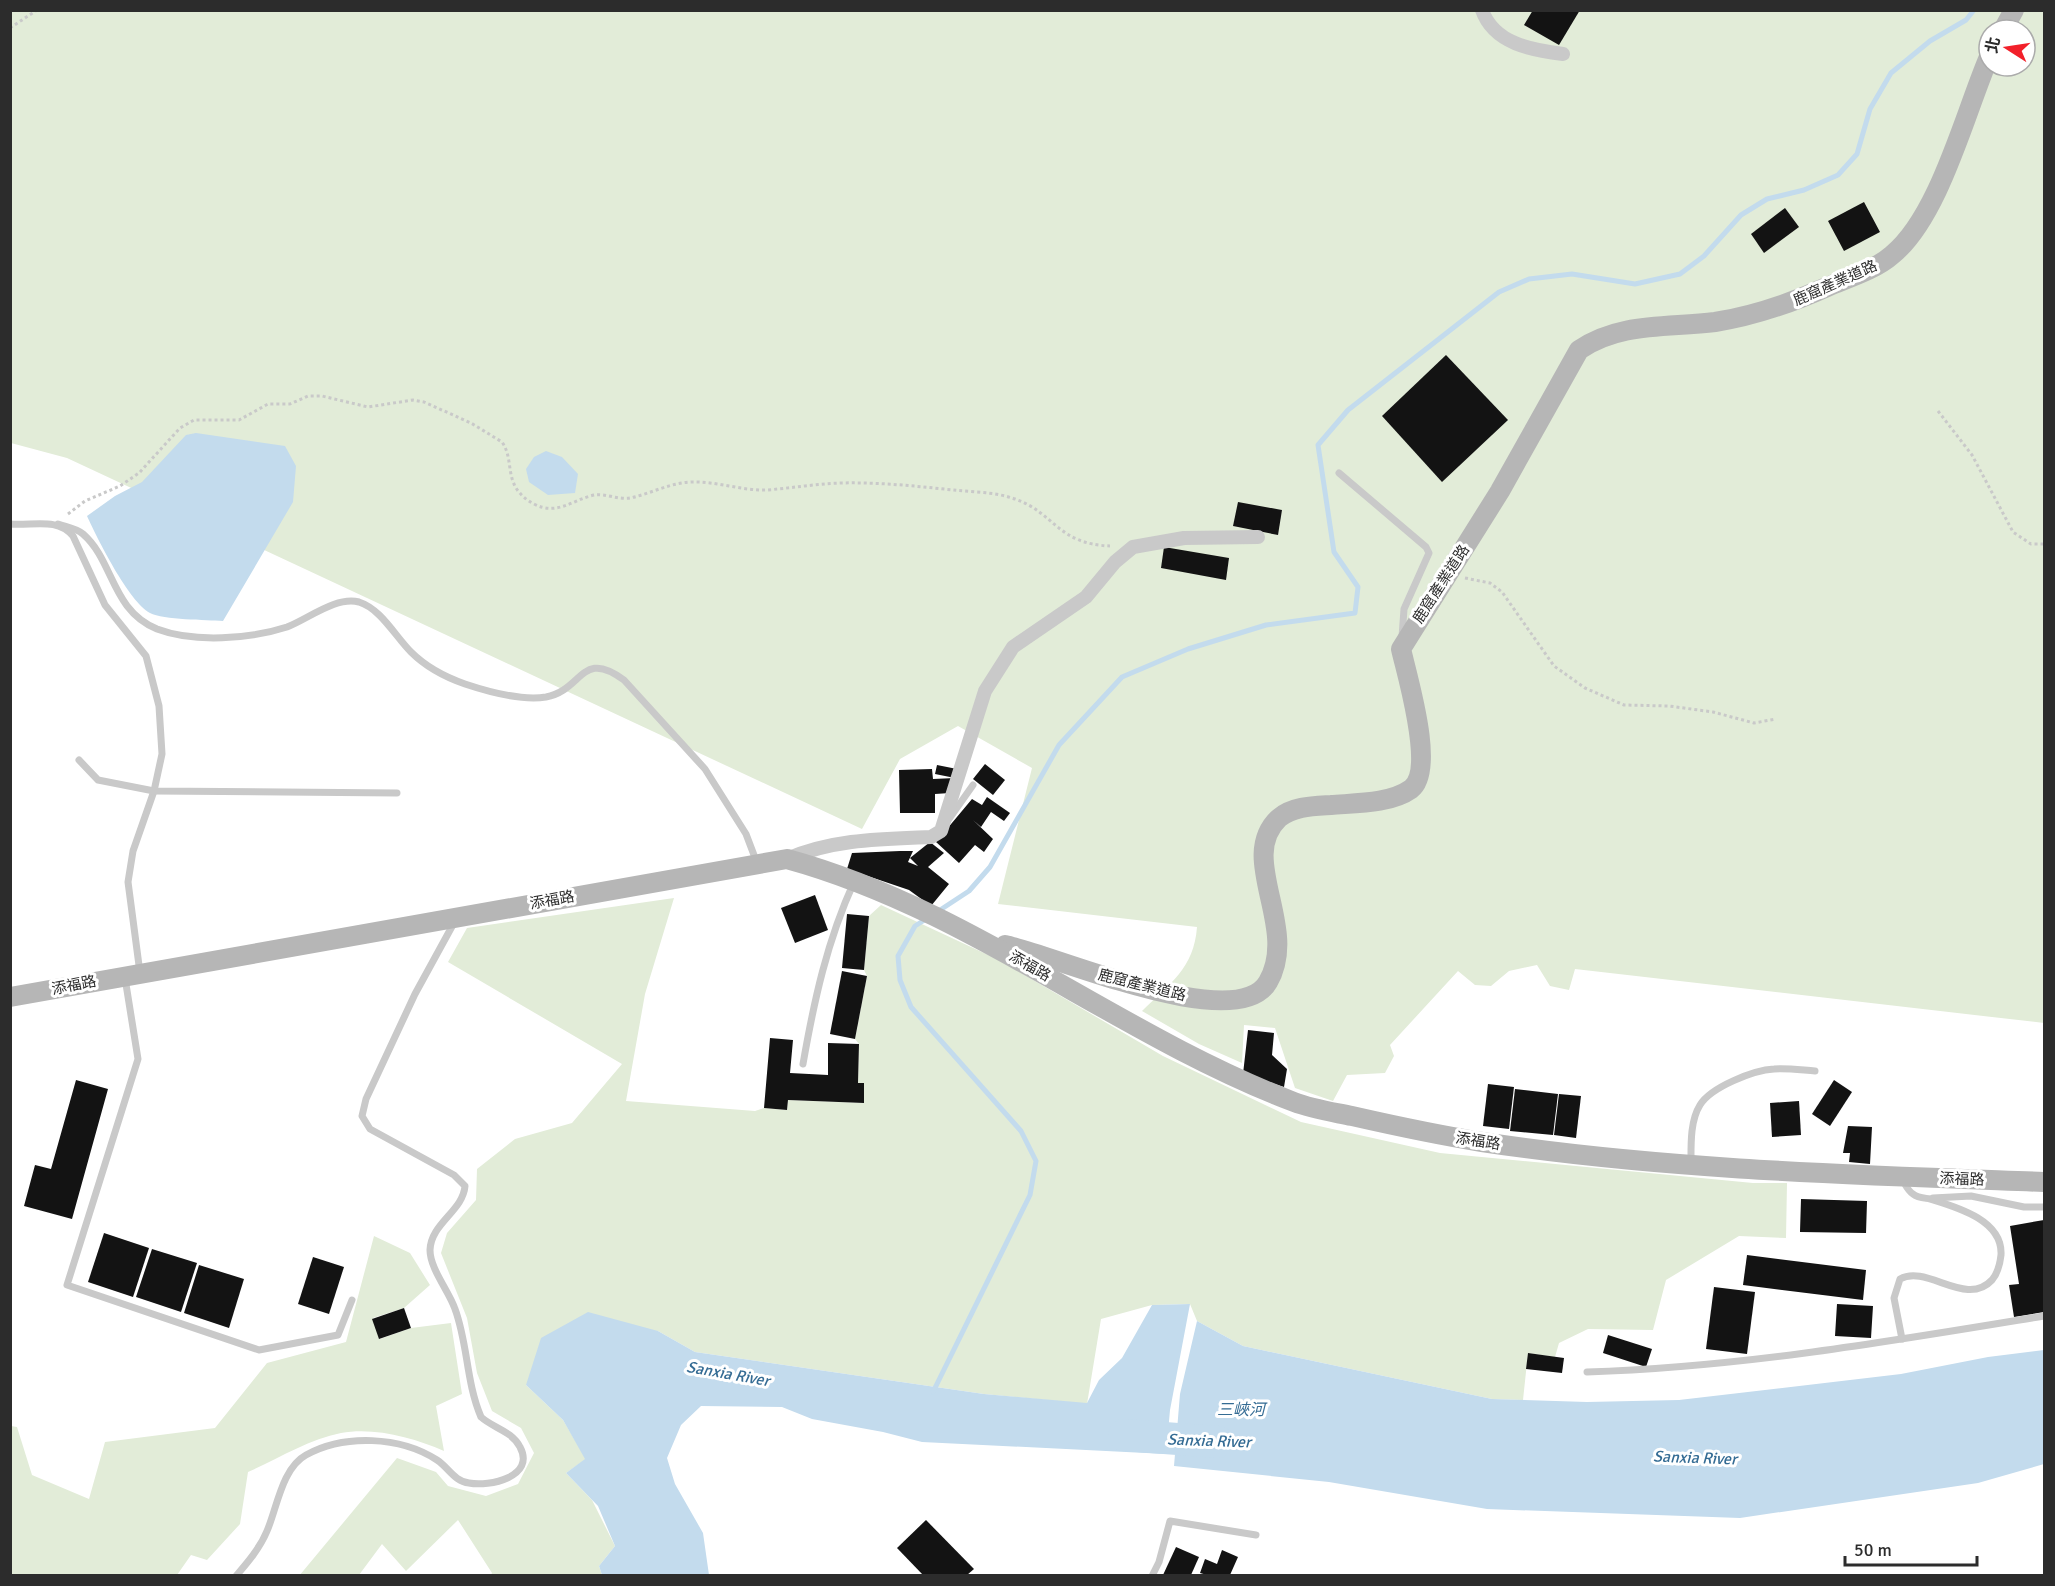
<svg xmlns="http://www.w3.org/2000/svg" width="2055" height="1586" font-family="Signika,'Noto Sans TC',sans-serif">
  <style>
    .green { fill: #e2ecd8; fill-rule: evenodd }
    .water { fill: #c3dbed }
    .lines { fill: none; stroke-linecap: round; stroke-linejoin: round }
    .stream { stroke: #c3dbed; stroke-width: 5 }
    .river { stroke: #c3dbed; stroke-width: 32 }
    .building { fill: #131313 }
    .path { stroke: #c9c9c9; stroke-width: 3; stroke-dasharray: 3 3; stroke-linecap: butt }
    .lane { stroke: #c9c9c9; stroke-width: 7 }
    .street { stroke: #c9c9c9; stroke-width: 14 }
    .secondary { stroke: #b6b6b6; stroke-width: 20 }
    .labels { text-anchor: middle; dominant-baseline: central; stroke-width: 6; stroke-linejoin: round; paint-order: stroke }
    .street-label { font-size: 15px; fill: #2c2c2c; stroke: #fff }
    .water-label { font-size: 16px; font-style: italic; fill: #356c94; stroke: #fff }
  </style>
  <rect width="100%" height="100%" fill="#fff"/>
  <g class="green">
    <path d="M10,11h2034v1012l-469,-54 -6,21 -19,-4 -13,-21 -28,6 -18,15 -16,-1 -17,-14 -68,74 4,11 -9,17 -38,2 -14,26 -38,-13 -20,-60 -31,-3 -2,38 -43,-19 -57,-33c28,-27 52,-43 55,-84l-199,-23 34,-136 -74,-42 -58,33 -38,70 -795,-371 -56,-15zM1989,30h36v36h-36z"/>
    <polygon points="674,898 645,994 626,1101 755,1111 764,1108 787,1110 788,1100 864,1103 864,1084 858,1083 859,1044 855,1039 867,976 864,970 869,916 881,905 999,960 1163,1056 1301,1122 1440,1153 1753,1183 1787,1183 1786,1238 1739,1236 1666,1280 1653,1330 1588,1329 1559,1343 1555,1357 1528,1353 1523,1400 1492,1399 1243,1346 1197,1321 1190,1304 1152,1305 1101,1319 1087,1404 984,1394 695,1352 658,1331 526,1385 563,1420 586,1459 566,1473 592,1500 615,1546 599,1566 602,1575 491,1575 492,1573 458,1520 406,1571 382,1544 359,1575 299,1576 397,1458 436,1472 448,1486 486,1496 518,1484 534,1453 521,1428 492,1411 477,1373 467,1318 441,1253 447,1233 476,1200 477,1169 515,1139 572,1123 622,1064 448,962 467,928"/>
    <path d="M374,1236l36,17 20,32 -26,23 -31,10 7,21 31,-11 40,-5 11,71 -26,12 8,45c-30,-13 -69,-24 -103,-18 -32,6 -63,26 -93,39l-8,52 -33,36 -16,-5 -14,20 -166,1v-150l6,1 15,48 57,24 16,-57 110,-14 52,-65 79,-21z"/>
  </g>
  <g class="water">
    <path d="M196,433l89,13 11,20 -3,36 -70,119c-16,-1 -60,-1 -73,-8 -21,-11 -53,-75 -63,-97l28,-20 27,-14 44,-47z"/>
    <polygon points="546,451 562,457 578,474 575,493 548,495 529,482 526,469 534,457"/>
    <polygon points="1190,1304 1170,1410 1166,1454 922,1442 883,1432 812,1419 782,1407 701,1406 681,1425 667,1458 675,1484 703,1533 709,1575 602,1575 599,1566 615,1546 598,1506 566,1473 585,1459 563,1420 526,1385 541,1338 588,1312 658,1331 695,1352 984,1394 1087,1403 1099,1380 1122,1358 1152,1305"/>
    <polygon points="1197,1321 1243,1346 1492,1399 1587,1402 1679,1400 1901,1374 1988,1357 2044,1350 2044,1464 1978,1483 1740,1518 1487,1509 1329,1482 1174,1466 1180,1394"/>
  </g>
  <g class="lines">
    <g class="stream">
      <polyline points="937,912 969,891 990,867 1059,745 1122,677 1188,649 1266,625 1355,613 1358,587 1334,552 1318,445 1348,410 1499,292 1529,279 1572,274 1635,284 1680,274 1704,256 1741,215 1767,199 1804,190 1838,175 1857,154 1870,109 1891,73 1930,41 1966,20 1974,10"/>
      <polyline points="926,919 915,926 898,956 900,980 911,1007 1021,1131 1036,1161 1030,1195 933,1392"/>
    </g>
    <polyline class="river" points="1124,1435 1218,1442"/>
  </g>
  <g class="building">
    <polygon points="1533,10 1580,10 1559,45 1524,25"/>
    <polygon points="1864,202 1880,232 1844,251 1828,221"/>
    <polygon points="1785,208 1799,227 1764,253 1751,234"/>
    <polygon points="1446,355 1508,420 1442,482 1382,416"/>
    <polygon points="1238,502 1282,510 1278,535 1233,526"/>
    <polygon points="1164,547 1229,558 1226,580 1161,568"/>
    <polygon points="985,764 1005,780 993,795 973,779"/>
    <polygon points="937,765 957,769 955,778 950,793 935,794 935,813 900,813 899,770 932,769 933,779 955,778 935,774"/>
    <polygon points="987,797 1010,813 1004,821 991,812 981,827 973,820 993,839 984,852 975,845 959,863 936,842 972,799 982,805"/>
    <polygon points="930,842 944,853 928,867 949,884 931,906 909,890 847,869 852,853 900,851 913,851 908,862 918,866 910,858"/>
    <polygon points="815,895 828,930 795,943 781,908"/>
    <polygon points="847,914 869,916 864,970 842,968"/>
    <polygon points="842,971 867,976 855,1039 830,1034"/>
    <polygon points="1248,1030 1274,1033 1272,1055 1287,1069 1284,1087 1243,1074"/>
    <polygon points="770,1038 793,1040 790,1073 828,1075 828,1043 859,1044 858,1083 864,1083 864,1103 788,1100 787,1110 764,1108"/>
    <polygon points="76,1080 108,1089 72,1219 24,1206 35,1165 51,1169"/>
    <polygon points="1834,1080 1852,1092 1830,1126 1812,1114"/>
    <polygon points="1488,1084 1514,1087 1509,1129 1483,1126"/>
    <polygon points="1515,1089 1558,1094 1553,1135 1510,1131"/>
    <polygon points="1559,1094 1581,1096 1576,1138 1554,1135"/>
    <polygon points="1799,1101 1801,1135 1772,1137 1770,1103"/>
    <polygon points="1848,1126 1872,1127 1870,1164 1849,1162 1850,1153 1843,1153"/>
    <polygon points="1801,1199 1867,1201 1866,1233 1800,1232"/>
    <polygon points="2044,1220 2044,1312 2014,1317 2009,1285 2019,1284 2010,1226"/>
    <polygon points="104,1233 149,1248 133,1297 88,1282"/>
    <polygon points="152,1249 197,1263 181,1312 136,1297"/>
    <polygon points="1747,1255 1866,1270 1863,1300 1743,1285"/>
    <polygon points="313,1257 344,1267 329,1314 298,1304"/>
    <polygon points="199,1265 244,1279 229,1328 184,1313"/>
    <polygon points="1714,1287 1755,1292 1747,1354 1706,1349"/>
    <polygon points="1837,1304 1873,1306 1871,1338 1835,1336"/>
    <polygon points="404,1308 411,1328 379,1339 372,1319"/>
    <polygon points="1608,1335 1652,1349 1646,1367 1603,1353"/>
    <polygon points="1528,1353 1564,1358 1562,1373 1526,1369"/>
    <polygon points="926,1520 974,1569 967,1575 923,1575 897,1548"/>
    <polygon points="1176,1547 1199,1557 1191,1575 1163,1575"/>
    <polygon points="1222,1550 1238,1557 1230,1575 1207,1575 1200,1573 1205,1559 1217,1564"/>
  </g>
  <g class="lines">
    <g class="path">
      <polyline points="10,28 37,10"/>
      <polyline points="1938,411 1972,455 2013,532 2031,544 2044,544"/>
      <path d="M68,514l17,-13 35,-15 19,-13 41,-45 14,-8h45l29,-16h22l18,-8h14l46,11 45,-7 11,2 47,21 31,19c14,20 -1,44 32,62 23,12 38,-4 60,-9 11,-2 24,5 36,3 20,-4 39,-15 61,-16 25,-1 51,9 76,8 25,-2 48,-6 73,-7 38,-1 75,3 113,7 20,2 43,2 62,9 40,14 42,45 95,47"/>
      <polyline points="1465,578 1490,583 1502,592 1554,666 1585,688 1624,705 1669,706 1713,712 1754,723 1776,719"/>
    </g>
    <g class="lane">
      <polyline points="1339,473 1426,547 1429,553 1404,609 1402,637"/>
      <path d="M10,524c23,2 47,-7 63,12l32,69 41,51 13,50 3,48 -8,37 -21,60 -5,31 12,91"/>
      <path d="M58,524c8,3 18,4 25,10 31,27 28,76 74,95 37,14 93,10 130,-2 21,-8 49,-31 72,-25 22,7 36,34 52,50 15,15 34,25 54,32 24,8 56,17 81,13 37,-7 35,-49 78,-17l81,89 41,65 11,29"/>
      <polyline points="79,760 98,780 154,791 397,793"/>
      <polyline points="949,819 973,785"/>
      <polyline points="125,978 138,1059 67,1285 259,1350 338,1335 352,1300"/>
      <path d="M803,1064c11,-63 24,-123 51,-182"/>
      <path d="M1691,1164c0,-19 -1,-43 9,-59 11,-18 54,-35 74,-36 13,-1 27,1 41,2"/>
      <path d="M1902,1179c3,5 6,12 11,15 5,4 12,4 17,5 26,8 73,21 71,56 -1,9 -3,18 -9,25 -26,28 -65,-16 -92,-1l-6,19 8,41"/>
      <polyline points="1933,1198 1971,1196 2024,1207 2044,1207"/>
      <path d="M1587,1372c155,-5 305,-31 457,-56"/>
      <path d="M236,1576c12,-14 24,-28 31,-45 10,-23 15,-63 39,-76 38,-21 94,-19 131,5 12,8 17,21 32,23 20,4 67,-6 51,-36 -8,-16 -27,-19 -39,-30 -15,-35 -13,-73 -26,-108 -6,-18 -25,-40 -25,-59 1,-27 33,-39 35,-64l-11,-11 -84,-46 -8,-13 4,-17 49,-105 40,-73"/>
      <polyline points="1152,1576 1159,1562 1170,1521 1256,1535"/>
    </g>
    <g class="street">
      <path d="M1482,10c12,34 50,40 81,44"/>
      <path d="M787,859c46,-20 95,-20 144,-22l10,-6 44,-140 28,-44 73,-50 29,-35 18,-15 51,-9 74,-1"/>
    </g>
    <g class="secondary">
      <polyline points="2003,30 2014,10"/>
      <path d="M1005,945c49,10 232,91 263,37 32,-55 -32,-124 11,-164 14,-12 35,-12 52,-13 24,-2 59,-1 80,-16 25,-19 -4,-113 -10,-140l99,-158 79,-141c41,-28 89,-22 136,-28 39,-6 76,-19 112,-35 21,-9 48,-17 65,-32 47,-38 73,-142 97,-198"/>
      <path d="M10,997l777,-138c183,50 331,176 507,243 18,7 39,10 58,14 44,10 86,19 130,26 186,28 375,33 562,40"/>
    </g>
  </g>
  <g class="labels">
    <g class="street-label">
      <text transform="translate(1835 283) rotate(-24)">鹿窟產業道路</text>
      <text transform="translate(1441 584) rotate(-57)">鹿窟產業道路</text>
      <text transform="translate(552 900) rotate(-10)">添福路</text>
      <text transform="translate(1030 966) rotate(30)">添福路</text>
      <text transform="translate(74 985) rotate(-11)">添福路</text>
      <text transform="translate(1142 985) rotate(14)">鹿窟產業道路</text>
      <text transform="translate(1478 1141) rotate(9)">添福路</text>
      <text transform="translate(1962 1179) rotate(2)">添福路</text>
    </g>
    <g class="water-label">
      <text transform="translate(728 1374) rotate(10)">Sanxia River</text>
      <text x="1241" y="1410">三峽河</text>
      <text transform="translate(1209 1441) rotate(2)">Sanxia River</text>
      <text transform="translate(1695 1458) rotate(2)">Sanxia River</text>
    </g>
  </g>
  <rect width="2055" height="1586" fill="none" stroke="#2c2c2c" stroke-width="24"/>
  <g transform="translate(2007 48) rotate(282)"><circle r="28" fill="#ffffff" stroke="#ababab" stroke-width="1.5"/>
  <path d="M0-4.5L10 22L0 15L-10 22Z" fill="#f2202a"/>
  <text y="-9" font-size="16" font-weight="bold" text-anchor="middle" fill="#2c2c2c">北</text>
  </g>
  <path d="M1845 1556v9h132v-9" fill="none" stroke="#2c2c2c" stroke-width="3"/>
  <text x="1854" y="1556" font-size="18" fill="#2c2c2c" stroke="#ffffff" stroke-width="4.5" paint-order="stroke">50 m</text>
</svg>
